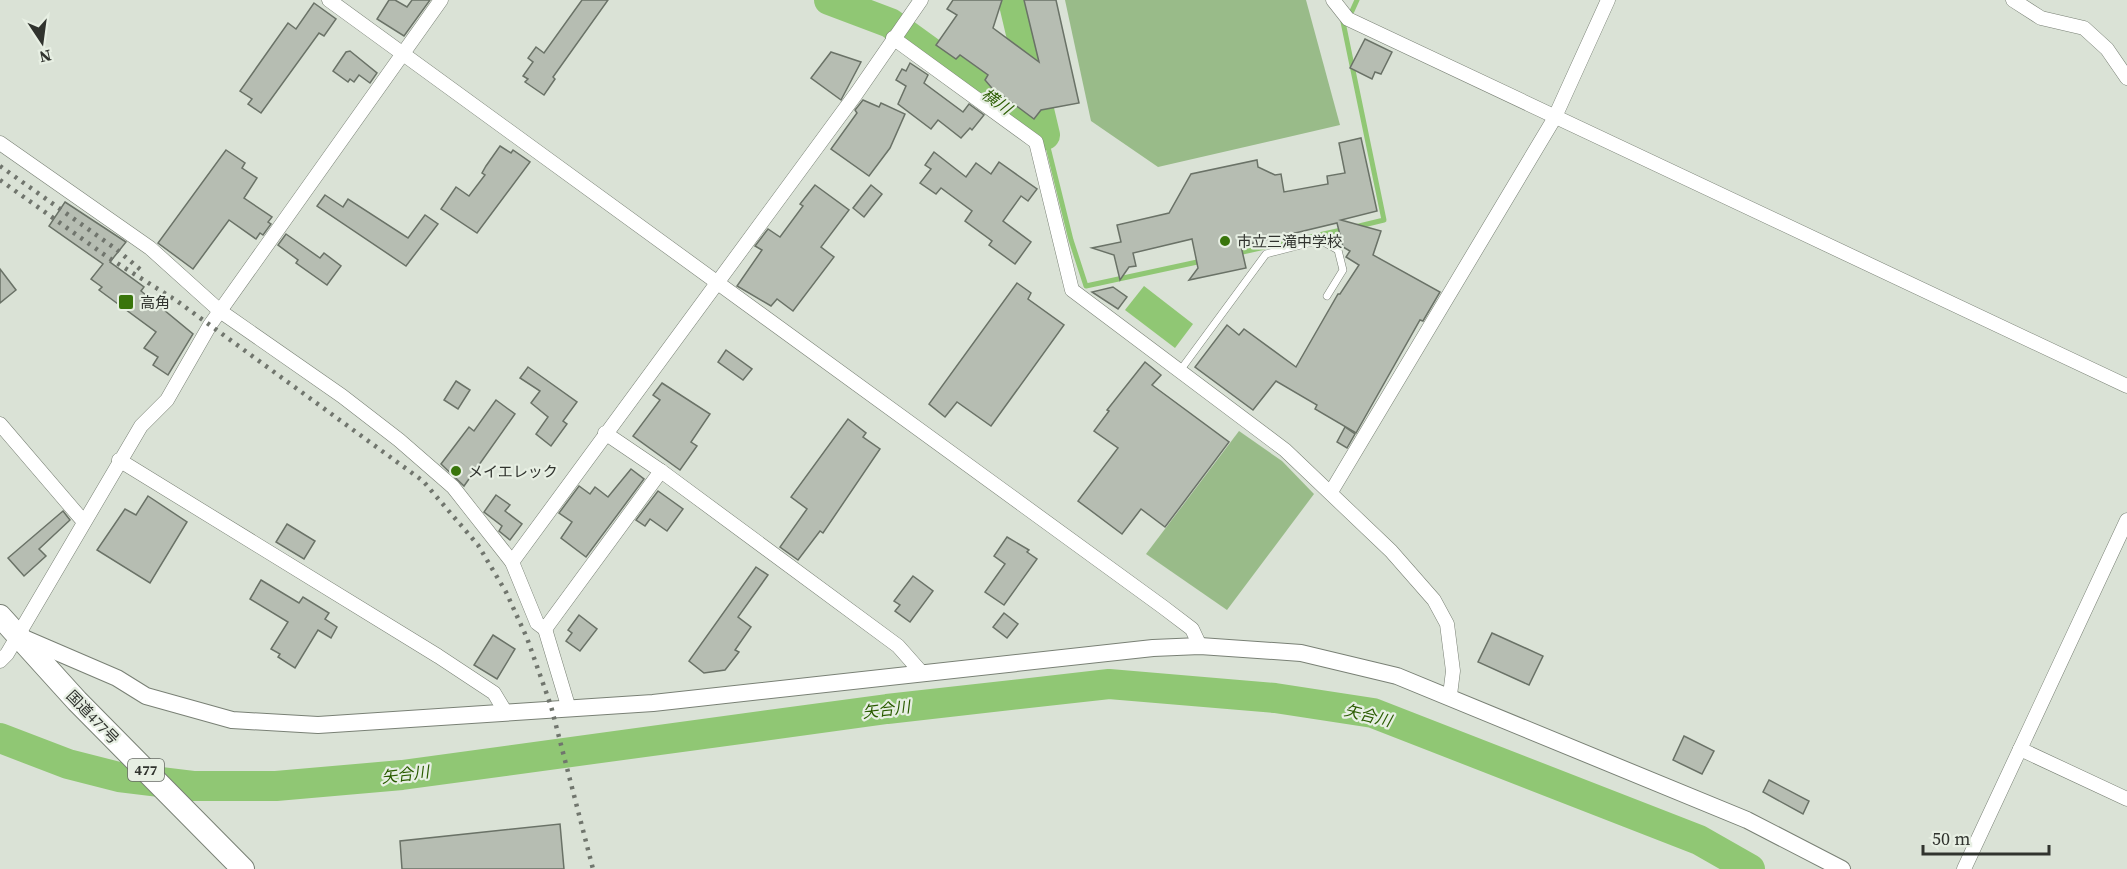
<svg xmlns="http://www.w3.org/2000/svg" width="2127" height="869" font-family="'Source Serif 4','Noto Sans JP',serif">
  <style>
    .green { fill: #99bb89 }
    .water { fill: #90c774 }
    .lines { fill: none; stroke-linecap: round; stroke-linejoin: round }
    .stream { stroke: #90c774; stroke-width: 5 }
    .river { stroke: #90c774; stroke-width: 30 }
    .building { fill: #b6bdb2; stroke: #6a7267; stroke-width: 1.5 }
    .service-casing { stroke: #798075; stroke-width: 8 }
    .minor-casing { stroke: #798075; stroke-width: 15 }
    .tertiary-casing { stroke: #798075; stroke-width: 18 }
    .trunk-casing { stroke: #798075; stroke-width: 24 }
    .service { stroke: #fff; stroke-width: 7 }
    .minor { stroke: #fff; stroke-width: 14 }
    .tertiary { stroke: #fff; stroke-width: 16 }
    .trunk { stroke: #fff; stroke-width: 22 }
    .rail { stroke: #70756d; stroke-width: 4.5; stroke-dasharray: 3 6; stroke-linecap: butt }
    .poi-dot { fill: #39750b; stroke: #e7efe3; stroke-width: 2 }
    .labels { text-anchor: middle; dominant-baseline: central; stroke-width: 4.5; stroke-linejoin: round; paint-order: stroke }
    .shield { fill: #e7efe3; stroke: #676b64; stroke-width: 1.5 }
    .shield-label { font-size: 14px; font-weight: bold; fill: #30332e }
    .poi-label { font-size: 15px; fill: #30332e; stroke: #e7efe3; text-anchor: start }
    .street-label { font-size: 15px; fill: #30332e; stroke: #e7efe3 }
    .water-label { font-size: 16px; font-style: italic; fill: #2a5c00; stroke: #e7efe3 }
  </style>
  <rect width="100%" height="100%" fill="#dae2d6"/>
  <g class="green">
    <polygon points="1065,0 1306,0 1340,125 1158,167 1091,121"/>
    <polygon points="1239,431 1282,461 1314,494 1227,610 1146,554"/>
  </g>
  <polygon class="water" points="1144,286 1193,324 1175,348 1125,310"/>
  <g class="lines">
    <g class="stream">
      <polyline points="1352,11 1357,0"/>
      <polyline points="1343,22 1384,220 1355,227"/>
      <polyline points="1045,135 1071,240 1086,286 1202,261"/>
      <polyline points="1238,253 1346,229"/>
    </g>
    <g class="river">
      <polyline points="829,0 890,23 1045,135 1013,0"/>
      <polyline points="0,738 68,764 119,777 193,786 276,786 402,775 887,709 1109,684 1275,698 1373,713 1699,840 1750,869"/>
    </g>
  </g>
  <g class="building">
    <polygon points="389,0 395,0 407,7 412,0 430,0 404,36 377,19"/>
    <polygon points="582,0 608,0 553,77 555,79 544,95 525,82 528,79 523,76 533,62 528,58 536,47 544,53"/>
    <polygon points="953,0 1002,0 993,28 1039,62 1024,0 1056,0 1079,103 1041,110 1034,119 991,87 985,80 988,75 960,55 956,59 936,45 957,15 947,9"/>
    <polygon points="314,3 336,19 324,36 319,33 261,113 248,104 252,99 240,91 288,23 296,29"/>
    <polygon points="1365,39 1392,52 1381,74 1375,72 1372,79 1350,68"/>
    <polygon points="350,51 377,73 370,83 359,75 354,82 350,79 348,82 333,71 346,52"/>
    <polygon points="831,52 861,62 841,100 811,78"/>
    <polygon points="910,63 928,75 924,83 963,112 969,104 984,115 972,130 970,128 961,138 938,120 931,129 898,104 906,86 896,80 902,69 906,71"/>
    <polygon points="863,100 879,107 881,103 905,114 890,148 869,176 831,149 857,113 855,110"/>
    <polygon points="1361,138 1377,211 1341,220 1381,231 1373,255 1440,292 1423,321 1420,320 1356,433 1315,409 1317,405 1276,381 1253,410 1195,367 1227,325 1239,335 1244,329 1296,367 1338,294 1340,294 1359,265 1346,257 1350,251 1343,247 1337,223 1241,246 1246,268 1189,280 1198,268 1192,239 1133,253 1136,266 1129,267 1120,280 1114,255 1092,248 1121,242 1117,225 1169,213 1191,174 1257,160 1258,167 1275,175 1281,174 1284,192 1328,184 1327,176 1345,173 1339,143"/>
    <polygon points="500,146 511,153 513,150 530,162 477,233 441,209 456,187 469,196 485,175 482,173 486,166"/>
    <polygon points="226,150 245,163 242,168 257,178 244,198 272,217 268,222 271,224 263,235 260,233 256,239 229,220 193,269 158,243"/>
    <polygon points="934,152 966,177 976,163 991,174 999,162 1037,189 1028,201 1021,196 1003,221 1031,242 1015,264 989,245 992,241 965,221 972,211 941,188 936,194 920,183 931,169 925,165"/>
    <polygon points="815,185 849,210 821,247 834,257 793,311 777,299 771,306 737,286 762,250 755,246 768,229 780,237 803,206 800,204"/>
    <polygon points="871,185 882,194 864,217 853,208"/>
    <polygon points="325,195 343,207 348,199 408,238 425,215 438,224 406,266 317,206"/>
    <polygon points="65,202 126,242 110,262 144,287 141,291 193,334 168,375 153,365 158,357 144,348 156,332 99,290 102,287 91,279 103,264 49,226"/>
    <polygon points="286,234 320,258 324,253 341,266 327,285 296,263 298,260 278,245"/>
    <polygon points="0,269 16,290 0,303"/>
    <polygon points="1017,283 1031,293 1028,299 1064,325 991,426 957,402 945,417 929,404"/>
    <polygon points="1113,287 1127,297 1118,309 1092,292"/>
    <polygon points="726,350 752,369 743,380 718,362"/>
    <polygon points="1145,362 1161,375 1152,385 1229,442 1165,527 1141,509 1122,534 1078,501 1118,448 1094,431 1109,411 1107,410"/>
    <polygon points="528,367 577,402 563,421 567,424 551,446 536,434 548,417 531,403 540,391 520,378"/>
    <polygon points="456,381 470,390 458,409 444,400"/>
    <polygon points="662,383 710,414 691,442 697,446 680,470 633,436 660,400 653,395"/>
    <polygon points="496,400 515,414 464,486 441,464 469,427 474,431"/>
    <polygon points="848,419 866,433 863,437 880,449 823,533 820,531 798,560 780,547 807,509 791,497"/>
    <polygon points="1345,427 1355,434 1347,448 1337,442"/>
    <polygon points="631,469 644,479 586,557 561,538 572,522 559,513 579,486 590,494 595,487 608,497"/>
    <polygon points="658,491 683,509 667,531 650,519 645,526 636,520"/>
    <polygon points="496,495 510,505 505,511 522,524 510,540 499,531 502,526 484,512"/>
    <polygon points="148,496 187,522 150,583 97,550 125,509 136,515"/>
    <polygon points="63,511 70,520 39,549 46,556 24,576 8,558"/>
    <polygon points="287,524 315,541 304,559 276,542"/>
    <polygon points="1007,537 1029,550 1027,552 1037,559 1004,605 985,592 1005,564 994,556"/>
    <polygon points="756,567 768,575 738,617 751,627 735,650 739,652 725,670 704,673 689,661"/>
    <polygon points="913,576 933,591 910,622 895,611 900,605 894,601"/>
    <polygon points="261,580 299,603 303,597 329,613 325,619 337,627 331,638 318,630 295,668 278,657 280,654 271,649 288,622 250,599"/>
    <polygon points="1004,613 1018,624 1007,638 993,627"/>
    <polygon points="579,615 597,629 580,651 566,641 572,633 568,630"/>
    <polygon points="1492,633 1543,656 1529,685 1478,662"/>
    <polygon points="493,635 515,649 497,679 474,665"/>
    <polygon points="1684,736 1714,751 1702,774 1673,760"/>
    <polygon points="1769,780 1809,801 1803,814 1763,792"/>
    <polygon points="560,824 564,869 402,869 400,841"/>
  </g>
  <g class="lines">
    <defs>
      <polyline id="service" points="1179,372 1266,254 1320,240 1338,250 1343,270 1327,296"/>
      <g id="minor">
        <polyline points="329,0 1163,607 1192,629 1200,646"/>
        <polyline points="1333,0 1348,19 2127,386"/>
        <polyline points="2013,0 2041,18 2084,28 2107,49 2127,78"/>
        <polyline points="893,38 1036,142 1072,290 1285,450 1391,551 1434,600 1447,624 1453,671 1450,695"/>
        <polyline points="0,143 150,248 220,311 342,396 399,440 453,487 512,562"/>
        <polyline points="0,424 84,522"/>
        <polyline points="605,433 661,471 898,646 921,672"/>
        <polyline points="119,460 438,656 494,693 506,713"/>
        <polyline points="1331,492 1554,119 1608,0"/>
        <polyline points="545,629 661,471"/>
        <polyline points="0,661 7,654 141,426 167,400 210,325 441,0"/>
        <polyline points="569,709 545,629 537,623 512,562 856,94 921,0"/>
        <polyline points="2020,749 2127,799"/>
        <polyline points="1964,869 2127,520"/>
      </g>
      <polyline id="tertiary" points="24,638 117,678 146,696 232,720 318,725 653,703 1153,648 1200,646 1301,653 1397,676 1747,820 1842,869"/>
      <polyline id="trunk" points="0,616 77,701 243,869"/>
    </defs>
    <use href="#service" class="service-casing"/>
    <use href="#minor" class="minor-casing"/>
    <use href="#tertiary" class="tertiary-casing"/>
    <use href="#trunk" class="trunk-casing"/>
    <use href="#service" class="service"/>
    <use href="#minor" class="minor"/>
    <use href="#tertiary" class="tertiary"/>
    <use href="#trunk" class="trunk"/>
    <g class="rail">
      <polyline points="0,166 116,249 141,270"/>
      <polyline points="0,180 109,258 177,301 423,481 478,545 506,592 527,638 551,706 593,869"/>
    </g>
  </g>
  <g class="poi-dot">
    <circle cx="1225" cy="241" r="6"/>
    <rect x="118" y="294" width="16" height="16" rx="3"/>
    <circle cx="456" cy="471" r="6"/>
  </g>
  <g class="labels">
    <rect class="shield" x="128" y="759" width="36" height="22" rx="4.5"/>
    <g class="shield-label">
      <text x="146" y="770">477</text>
    </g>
    <g class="poi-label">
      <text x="1237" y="241">市立三滝中学校</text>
      <text x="140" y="302">高角</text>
      <text x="468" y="471">メイエレック</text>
    </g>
    <g class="street-label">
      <text transform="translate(93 717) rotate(46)">国道477号</text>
    </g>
    <g class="water-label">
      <text transform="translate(997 101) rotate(36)">横川</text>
      <text transform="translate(886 709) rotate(-7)">矢合川</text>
      <text transform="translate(1368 715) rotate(14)">矢合川</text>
      <text transform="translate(405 774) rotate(-7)">矢合川</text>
    </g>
  </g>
  <g transform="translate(42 42) rotate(167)" stroke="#e7efe3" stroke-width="4.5" paint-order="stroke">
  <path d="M0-4.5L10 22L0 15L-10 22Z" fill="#30332e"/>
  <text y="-9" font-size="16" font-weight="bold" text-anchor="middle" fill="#30332e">N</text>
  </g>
  <path d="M1923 845v9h126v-9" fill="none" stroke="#30332e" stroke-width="3"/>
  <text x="1932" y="845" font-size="18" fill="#30332e" stroke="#e7efe3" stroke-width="4.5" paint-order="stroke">50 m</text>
</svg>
